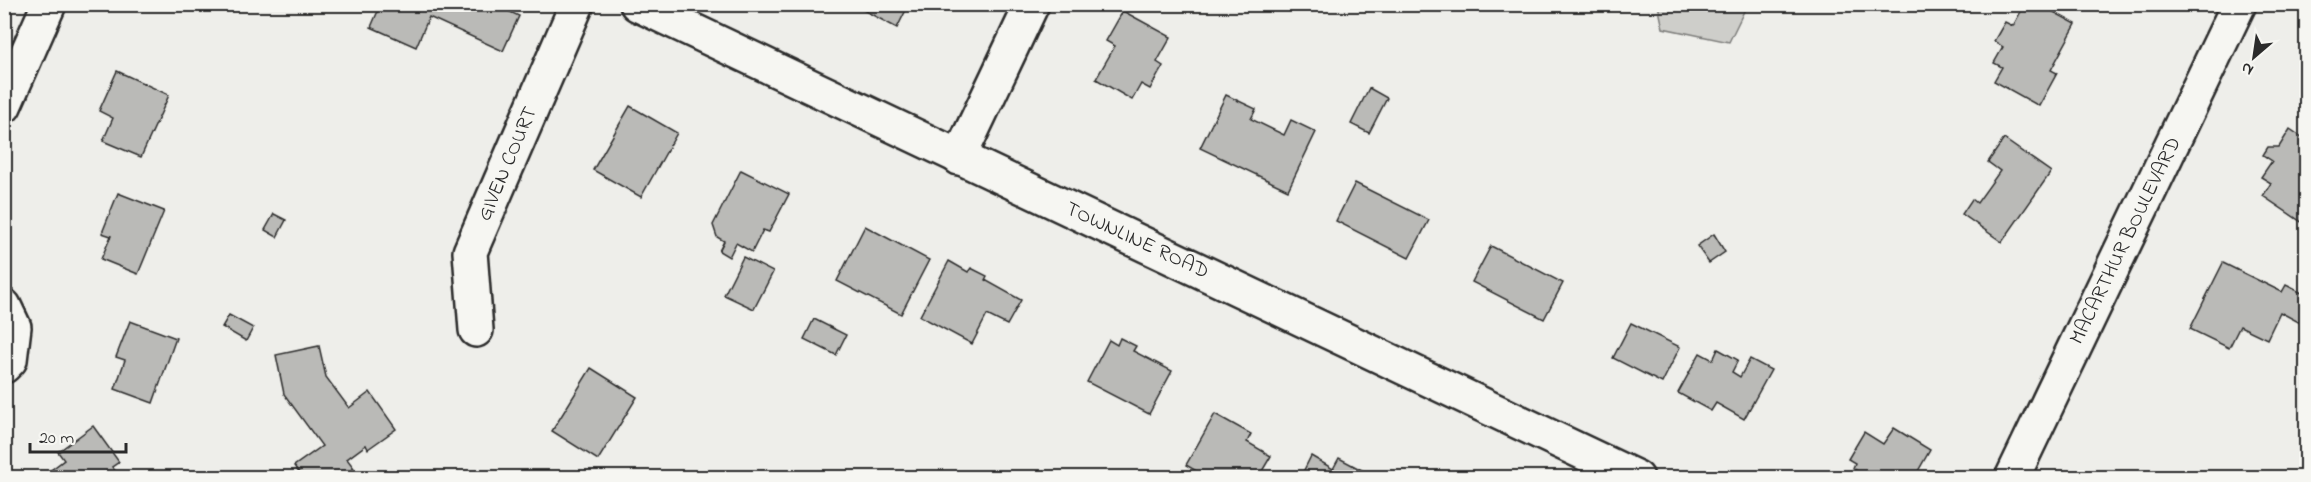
<svg xmlns="http://www.w3.org/2000/svg" width="2311" height="482" font-family="'Indie Flower',sans-serif">
  <style>
    .green { fill: #cececa; stroke: #7c7c7a; stroke-width: 1.5 }
    .building { fill: #babab7; stroke: #2b2b2b; stroke-width: 1.5 }
    .lines { fill: none; stroke-linecap: round; stroke-linejoin: round }
    .minor-casing { stroke: #2b2b2b; stroke-width: 38 }
    .minor { stroke: #f6f6f2; stroke-width: 33 }
    .labels { text-anchor: middle; dominant-baseline: central; stroke-width: 5; stroke-linejoin: round; paint-order: stroke }
    .street-label { font-size: 21px; fill: #2b2b2b; stroke: #f6f6f2 }
  </style>
  <rect width="100%" height="100%" fill="#eeeeea"/>
  <filter id="ink" filterUnits="userSpaceOnUse"><feTurbulence type="fractalNoise" baseFrequency=".0167" numOctaves="2"/><feDisplacementMap in="SourceGraphic" scale="12" xChannelSelector="R" yChannelSelector="G"/><feConvolveMatrix kernelMatrix="1 2 1 2 8 2 1 2 1" color-interpolation-filters="sRGB"/></filter>
  <g filter="url(#ink)">
    <polygon class="green" points="1658,5 1658,4 1747,5 1729,42 1663,28"/>
    <g class="building">
      <polygon points="381,4 493,4 519,16 503,51 429,17 416,47 371,27"/>
      <polygon points="852,4 909,4 897,28"/>
      <polygon points="2025,4 2039,4 2076,24 2051,70 2057,73 2039,106 1994,81 2002,67 1994,63 2003,47 1994,41 2005,22 2013,26"/>
      <polygon points="1123,11 1171,37 1157,62 1163,66 1150,89 1141,84 1132,100 1096,79 1115,46 1106,41"/>
      <polygon points="117,71 169,95 141,157 103,141 113,118 99,111"/>
      <polygon points="1369,88 1387,98 1369,133 1351,124"/>
      <polygon points="1226,95 1256,109 1251,119 1284,135 1291,120 1316,132 1288,190 1200,148"/>
      <polygon points="630,106 677,133 641,197 593,170"/>
      <polygon points="2290,129 2306,140 2306,225 2263,196 2271,183 2261,177 2272,161 2263,155 2268,147 2279,147"/>
      <polygon points="2004,139 2051,172 2002,242 1962,214 1972,199 1977,203 2000,171 1988,162"/>
      <polygon points="741,170 789,194 769,232 763,230 752,252 736,243 729,257 719,251 724,241 717,237 713,225"/>
      <polygon points="1355,183 1429,220 1409,258 1336,221"/>
      <polygon points="118,193 164,211 138,274 101,259 111,236 102,233"/>
      <polygon points="274,214 286,220 277,237 265,230"/>
      <polygon points="865,226 929,260 901,314 837,281"/>
      <polygon points="1714,234 1725,252 1709,263 1697,246"/>
      <polygon points="1491,246 1563,283 1544,319 1472,282"/>
      <polygon points="743,257 773,272 754,309 724,295"/>
      <polygon points="949,261 968,272 971,268 987,276 985,280 1021,300 1007,325 987,315 972,344 920,316"/>
      <polygon points="2223,263 2282,292 2286,285 2306,295 2306,326 2280,312 2267,339 2240,326 2229,348 2190,329"/>
      <polygon points="229,315 253,328 246,341 222,327"/>
      <polygon points="814,319 846,335 836,355 804,339"/>
      <polygon points="130,321 176,338 153,403 115,389 125,360 116,357"/>
      <polygon points="1631,323 1680,347 1662,383 1613,358"/>
      <polygon points="1120,338 1136,346 1133,351 1172,371 1149,414 1087,382 1109,340 1117,345"/>
      <polygon points="319,346 326,377 349,408 370,392 396,429 368,449 366,445 347,459 354,468 341,478 303,478 294,466 322,446 284,394 276,355"/>
      <polygon points="1718,349 1738,360 1732,372 1740,377 1750,359 1771,370 1744,419 1716,403 1711,411 1678,393 1700,353 1713,360"/>
      <polygon points="591,368 637,397 598,460 552,431"/>
      <polygon points="1215,414 1251,434 1247,442 1271,456 1258,478 1198,478 1200,473 1186,465"/>
      <polygon points="93,426 119,462 112,467 118,474 113,478 44,478 43,476 64,460 58,452"/>
      <polygon points="1894,428 1930,450 1914,478 1868,478 1853,468 1855,463 1848,459 1864,432 1883,444"/>
      <polygon points="1311,456 1333,469 1339,458 1377,478 1300,478"/>
    </g>
    <g class="lines">
      <defs>
        <g id="minor">
          <polyline points="637,4 1637,478"/>
          <polyline points="4,106 49,4"/>
          <polyline points="959,158 1032,4"/>
          <polyline points="4,306 14,327 10,360 4,366"/>
          <polyline points="476,330 470,252 577,4"/>
          <polyline points="2012,478 2239,4"/>
        </g>
      </defs>
      <use href="#minor" class="minor-casing"/>
      <use href="#minor" class="minor"/>
    </g>
  </g>
  <g class="labels">
    <g class="street-label">
      <text transform="translate(508 164) rotate(-67)">GIVEN COURT</text>
      <text transform="translate(1137 241) rotate(25)">TOWNLINE ROAD</text>
      <text transform="translate(2126 241) rotate(-64)">MACARTHUR BOULEVARD</text>
    </g>
  </g>
  <rect width="2311" height="482" fill="none" stroke="#f6f6f2" stroke-width="24"/>
  <rect x="12" y="12" width="2287" height="458" fill="none" stroke="#2b2b2b" stroke-width="2" filter="url(#ink)"/>
  <g transform="translate(2254 57) rotate(209)" stroke="#f6f6f2" stroke-width="4.5" paint-order="stroke">
  <path d="M0-4.5L10 22L0 15L-10 22Z" fill="#2b2b2b"/>
  <text y="-9" font-size="16" font-weight="bold" text-anchor="middle" fill="#2b2b2b">N</text>
  </g>
  <path d="M30 443v9h96v-9" fill="none" stroke="#2b2b2b" stroke-width="3"/>
  <text x="39" y="443" font-size="18" fill="#2b2b2b" stroke="#f6f6f2" stroke-width="4.5" paint-order="stroke">20 m</text>
</svg>
